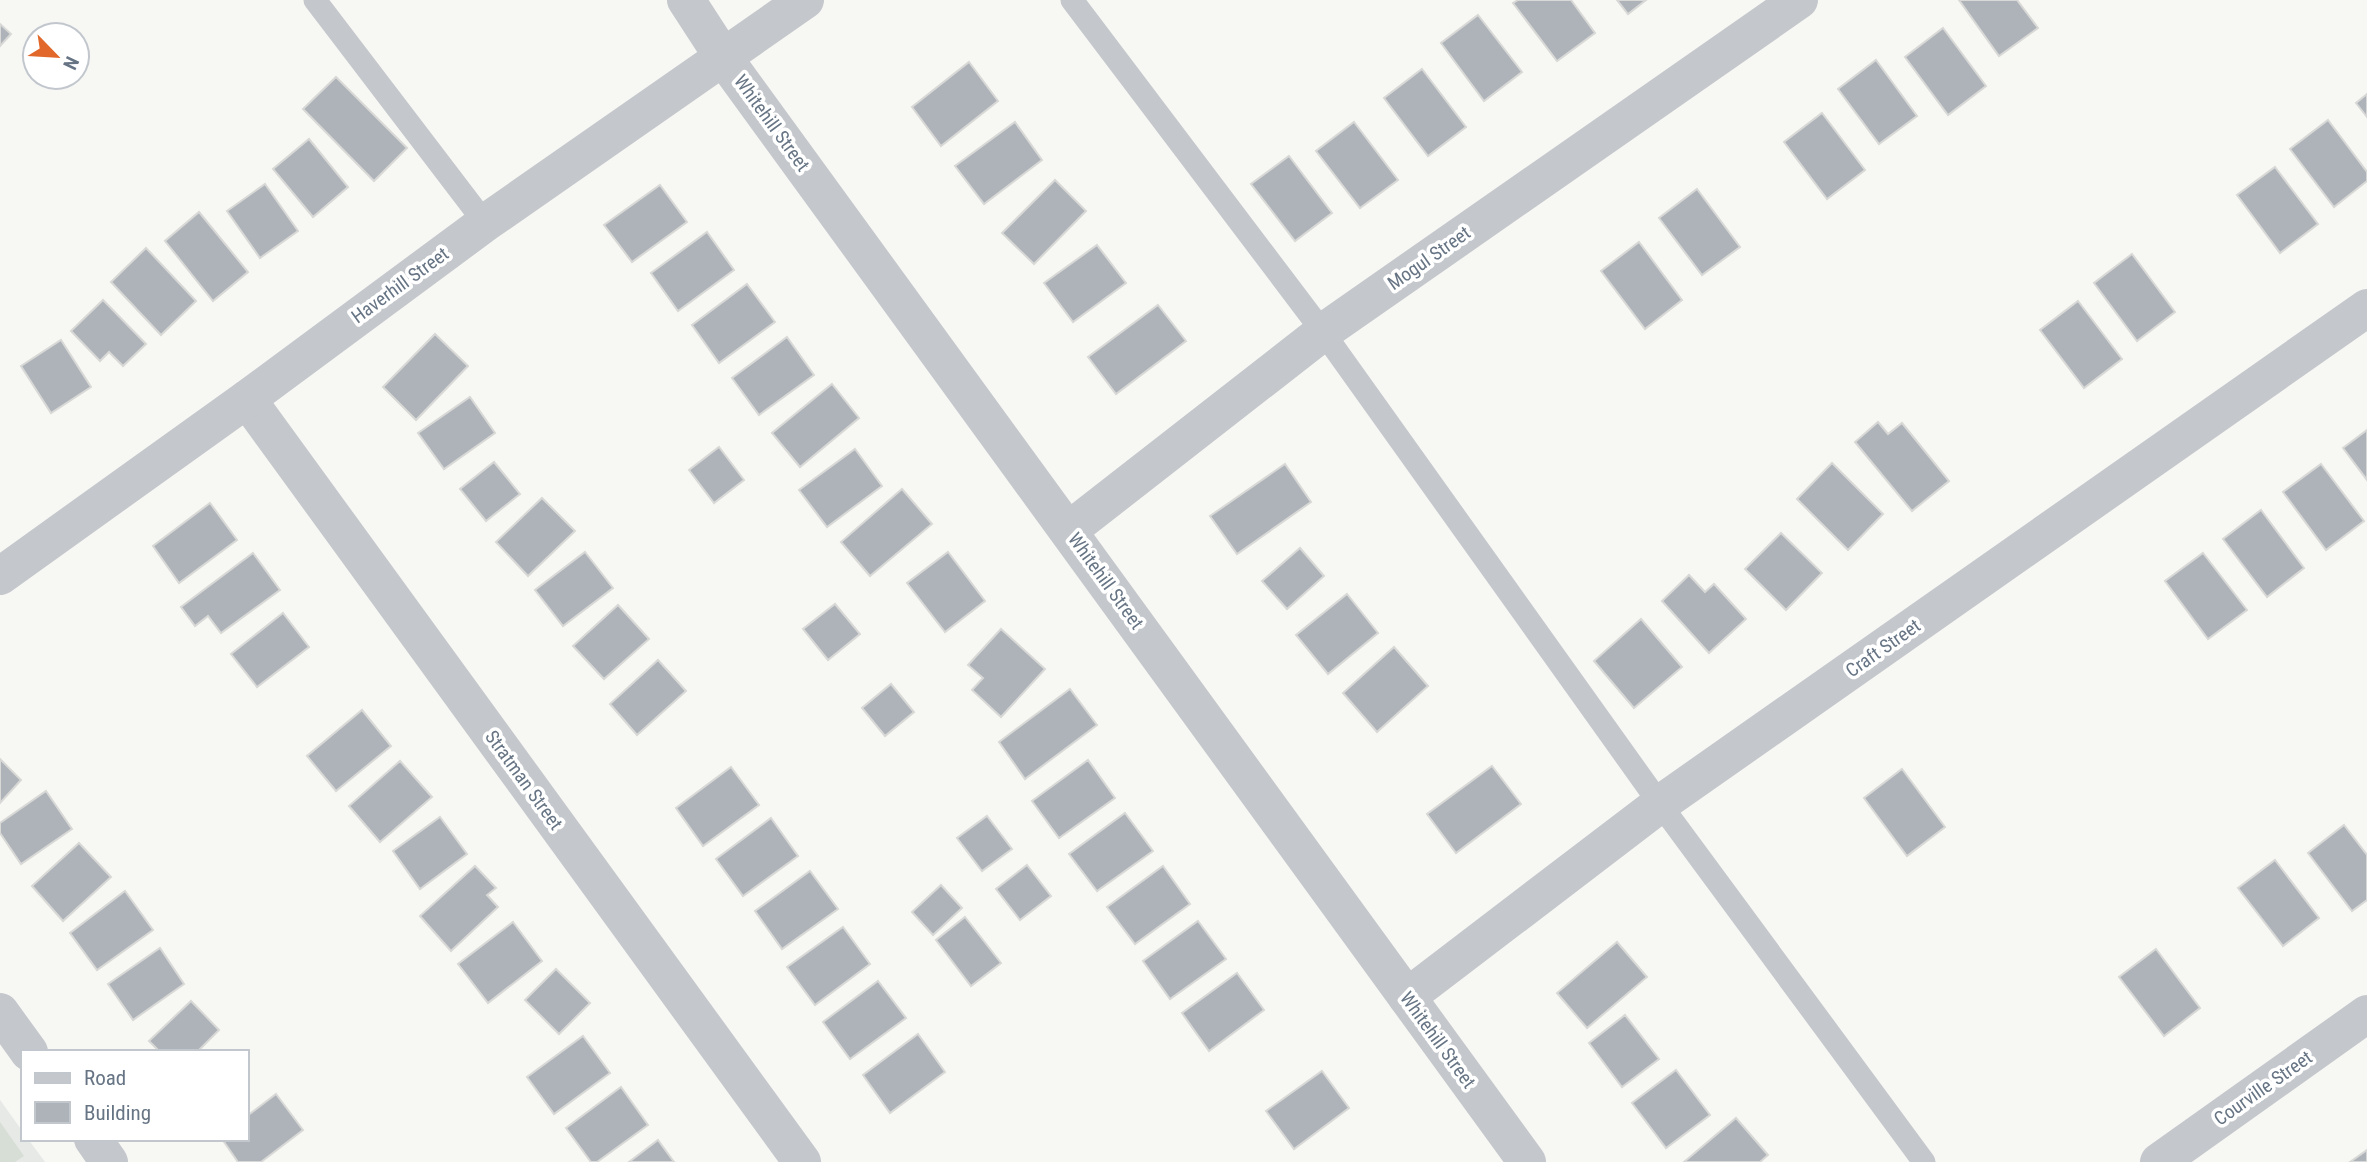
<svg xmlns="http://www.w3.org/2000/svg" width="2367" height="1162" font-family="'Roboto Condensed',sans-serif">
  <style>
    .built { fill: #e7e9e7 }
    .grass { fill: #d7ded5 }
    .building { fill: #adb3b9; stroke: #d8d8d6; stroke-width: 2 }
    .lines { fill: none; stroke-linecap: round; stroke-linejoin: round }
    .service { stroke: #c4c7cb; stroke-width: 23 }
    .minor { stroke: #c4c7cb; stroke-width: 38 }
    .labels { text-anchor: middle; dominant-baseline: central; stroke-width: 7; stroke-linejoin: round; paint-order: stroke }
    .street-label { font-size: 19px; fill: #667484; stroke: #fff }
  </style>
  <rect width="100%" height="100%" fill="#f7f7f4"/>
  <polygon class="built" points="0,1100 23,1132 23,1139 28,1139 45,1162 0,1162"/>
  <polygon class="grass" points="0,1122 24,1156 15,1162 0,1162"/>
  <g class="building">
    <polygon points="1518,0 1571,0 1595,33 1557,61 1513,3"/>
    <polygon points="1617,0 1646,0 1628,14"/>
    <polygon points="1959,0 2017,0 2038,28 1999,56"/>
    <polygon points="1478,15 1522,72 1484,101 1441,43"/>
    <polygon points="0,24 11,34 0,46"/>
    <polygon points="1943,28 1986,86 1948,115 1905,57"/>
    <polygon points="1876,60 1917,116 1879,144 1838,89"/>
    <polygon points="969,62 998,101 941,146 912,107"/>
    <polygon points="1422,69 1466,127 1428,156 1384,98"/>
    <polygon points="336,77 407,148 374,181 303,109"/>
    <polygon points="2367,94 2367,117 2356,103"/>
    <polygon points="1822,113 1865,170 1827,199 1784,142"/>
    <polygon points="2328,120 2367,172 2367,181 2334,207 2290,149"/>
    <polygon points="1015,122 1042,160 984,204 955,166"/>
    <polygon points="1354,122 1398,180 1360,208 1316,151"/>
    <polygon points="309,139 348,187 313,217 273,169"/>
    <polygon points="1289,156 1332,213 1295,241 1251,184"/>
    <polygon points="2275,167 2318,224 2280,253 2237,195"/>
    <polygon points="1055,180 1086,211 1034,264 1002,233"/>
    <polygon points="265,184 298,231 260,258 227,211"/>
    <polygon points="660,185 687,222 632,262 604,225"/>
    <polygon points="1697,189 1740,247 1702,275 1659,218"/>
    <polygon points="199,212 248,272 213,301 165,241"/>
    <polygon points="707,232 734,270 678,311 651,273"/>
    <polygon points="1639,242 1682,300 1645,329 1601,271"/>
    <polygon points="1097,245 1126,283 1073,322 1044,283"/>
    <polygon points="146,248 196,301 161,335 111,282"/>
    <polygon points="2132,254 2175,312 2137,341 2094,283"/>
    <polygon points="747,284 775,322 719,363 692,325"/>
    <polygon points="103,300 146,344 123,366 109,352 100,361 71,331"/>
    <polygon points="2078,301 2122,359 2084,388 2040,330"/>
    <polygon points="1158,305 1186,341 1116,394 1088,357"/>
    <polygon points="435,334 468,366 416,420 383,387"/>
    <polygon points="787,337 814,375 759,415 732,378"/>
    <polygon points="61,340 91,387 51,413 21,366"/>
    <polygon points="832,384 859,418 800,467 772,433"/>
    <polygon points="470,397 495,433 444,469 418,433"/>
    <polygon points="1878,422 1888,434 1902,423 1949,481 1912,511 1855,442"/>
    <polygon points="2367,430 2367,480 2343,448"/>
    <polygon points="719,447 744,480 714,503 689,470"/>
    <polygon points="855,449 882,486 827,527 799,490"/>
    <polygon points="494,462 520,494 486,521 460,489"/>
    <polygon points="1832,463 1883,514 1848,550 1797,499"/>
    <polygon points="1285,464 1311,502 1237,554 1210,516"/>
    <polygon points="2321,464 2364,521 2326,550 2283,492"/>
    <polygon points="902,489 932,524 870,576 841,542"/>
    <polygon points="542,498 575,531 528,576 496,542"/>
    <polygon points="210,503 237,540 179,583 153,546"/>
    <polygon points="2261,510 2304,568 2267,597 2223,539"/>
    <polygon points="1781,533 1822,573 1786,610 1745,569"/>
    <polygon points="1300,548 1324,576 1287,609 1262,581"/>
    <polygon points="585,552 613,588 563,626 535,590"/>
    <polygon points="948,552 985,601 945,632 907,583"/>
    <polygon points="253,553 280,590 221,633 208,616 195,626 181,607"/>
    <polygon points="2203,553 2247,610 2208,639 2165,581"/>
    <polygon points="1689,575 1705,592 1714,584 1746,619 1709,653 1662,601"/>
    <polygon points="1347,594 1378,633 1328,674 1296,635"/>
    <polygon points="835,604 860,634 828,660 803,629"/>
    <polygon points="618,605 649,639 604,679 573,646"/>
    <polygon points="283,613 309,647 257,687 231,654"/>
    <polygon points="1641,619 1682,667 1634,708 1594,661"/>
    <polygon points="1001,629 1045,669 1001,717 972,690 983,678 968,665"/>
    <polygon points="1394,647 1428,686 1377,732 1343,693"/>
    <polygon points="658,660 686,691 637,735 610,704"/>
    <polygon points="891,684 914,712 885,736 862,708"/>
    <polygon points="1070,689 1097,725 1025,779 999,742"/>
    <polygon points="362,710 391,746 336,791 307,756"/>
    <polygon points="0,759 21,780 0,803"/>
    <polygon points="1088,760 1115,798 1059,838 1032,801"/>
    <polygon points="400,761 432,797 380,842 349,806"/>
    <polygon points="1492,766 1521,804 1456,853 1427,814"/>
    <polygon points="731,767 759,805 703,846 676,808"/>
    <polygon points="1902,769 1945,827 1907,856 1864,798"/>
    <polygon points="46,791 72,829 21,864 0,833 0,823"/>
    <polygon points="1125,813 1153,851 1097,891 1069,854"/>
    <polygon points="987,816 1012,849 982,871 957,838"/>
    <polygon points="440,817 467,854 420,889 393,851"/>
    <polygon points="771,818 798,856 743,896 716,859"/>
    <polygon points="2344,825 2367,855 2367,900 2352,911 2308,853"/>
    <polygon points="79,843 111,877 63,921 32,886"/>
    <polygon points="2275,860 2319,918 2283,946 2238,888"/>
    <polygon points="1027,865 1051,896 1020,920 996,889"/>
    <polygon points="475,866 496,888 487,895 498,907 451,951 420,916"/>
    <polygon points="1163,866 1190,904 1135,944 1107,907"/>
    <polygon points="810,871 838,909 782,949 755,911"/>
    <polygon points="941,885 962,908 933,935 912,912"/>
    <polygon points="125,891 153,930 97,970 70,933"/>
    <polygon points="965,917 1001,963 971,986 936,940"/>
    <polygon points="1198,921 1226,959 1170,999 1143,961"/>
    <polygon points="513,922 542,961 488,1003 458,964"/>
    <polygon points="843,927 870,964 815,1005 787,967"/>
    <polygon points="1617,942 1647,977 1587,1028 1557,993"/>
    <polygon points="160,948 184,984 133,1020 108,984"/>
    <polygon points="2156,949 2200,1008 2164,1036 2119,977"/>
    <polygon points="556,969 590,1003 559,1034 525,1000"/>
    <polygon points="1237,973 1264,1010 1209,1051 1182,1013"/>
    <polygon points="878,981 906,1018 850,1059 823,1022"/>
    <polygon points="191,1001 219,1030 197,1052 160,1052 149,1041"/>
    <polygon points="1625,1015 1659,1059 1622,1087 1589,1043"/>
    <polygon points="918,1034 945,1072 890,1113 863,1075"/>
    <polygon points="583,1036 610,1073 554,1114 527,1077"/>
    <polygon points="1676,1070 1710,1115 1666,1148 1632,1103"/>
    <polygon points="1322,1071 1349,1108 1294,1149 1266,1111"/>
    <polygon points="621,1087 648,1125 597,1162 591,1162 566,1128"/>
    <polygon points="276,1094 303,1130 261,1162 238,1162 222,1139 247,1139 247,1116"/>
    <polygon points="1736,1118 1768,1155 1760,1162 1684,1162"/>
    <polygon points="658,1140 674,1162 629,1162"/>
    <polygon points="2367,1150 2367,1162 2350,1162"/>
  </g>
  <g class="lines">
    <g class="service">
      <polyline points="315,0 485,223"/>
      <polyline points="1072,0 1323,332 1660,804 1924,1162"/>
    </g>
    <g class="minor">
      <polyline points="686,0 723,57 1527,1162"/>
      <polyline points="247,399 802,1162"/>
      <polyline points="1069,530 1323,332 1799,0"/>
      <polyline points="0,576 247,399 485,223 805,0"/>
      <polyline points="1407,997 1660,804 2367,308"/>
      <polyline points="0,1012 29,1052"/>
      <polyline points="93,1139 109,1162"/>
      <polyline points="2159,1162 2367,1014"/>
    </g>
  </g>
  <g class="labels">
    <g class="street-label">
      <text transform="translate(772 123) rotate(54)">Whitehill Street</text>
      <text transform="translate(1429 258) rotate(-35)">Mogul Street</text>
      <text transform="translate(400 285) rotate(-36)">Haverhill Street</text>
      <text transform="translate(1106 581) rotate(54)">Whitehill Street</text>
      <text transform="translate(1883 648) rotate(-35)">Craft Street</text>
      <text transform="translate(524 780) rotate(54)">Stratman Street</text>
      <text transform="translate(1438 1040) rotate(54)">Whitehill Street</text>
      <text transform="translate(2263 1088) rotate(-35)">Courville Street</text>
    </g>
  </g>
  <rect x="21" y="1050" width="228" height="91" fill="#ffffff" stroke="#c2c7ce" stroke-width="2"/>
  <rect x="35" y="1073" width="35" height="10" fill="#c4c7cb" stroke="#c2c7ce" stroke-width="2"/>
  <text x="84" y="1085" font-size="21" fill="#667484">Road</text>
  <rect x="35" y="1102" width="35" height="21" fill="#adb3b9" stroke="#c2c7ce" stroke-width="2"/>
  <text x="84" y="1120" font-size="21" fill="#667484">Building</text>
  <g transform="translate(56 56) rotate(115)"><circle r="33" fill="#ffffff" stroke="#c2c7ce" stroke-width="2"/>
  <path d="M0-5L12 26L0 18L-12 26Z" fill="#e1672a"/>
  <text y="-10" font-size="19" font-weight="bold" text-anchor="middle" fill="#667484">N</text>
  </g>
</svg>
